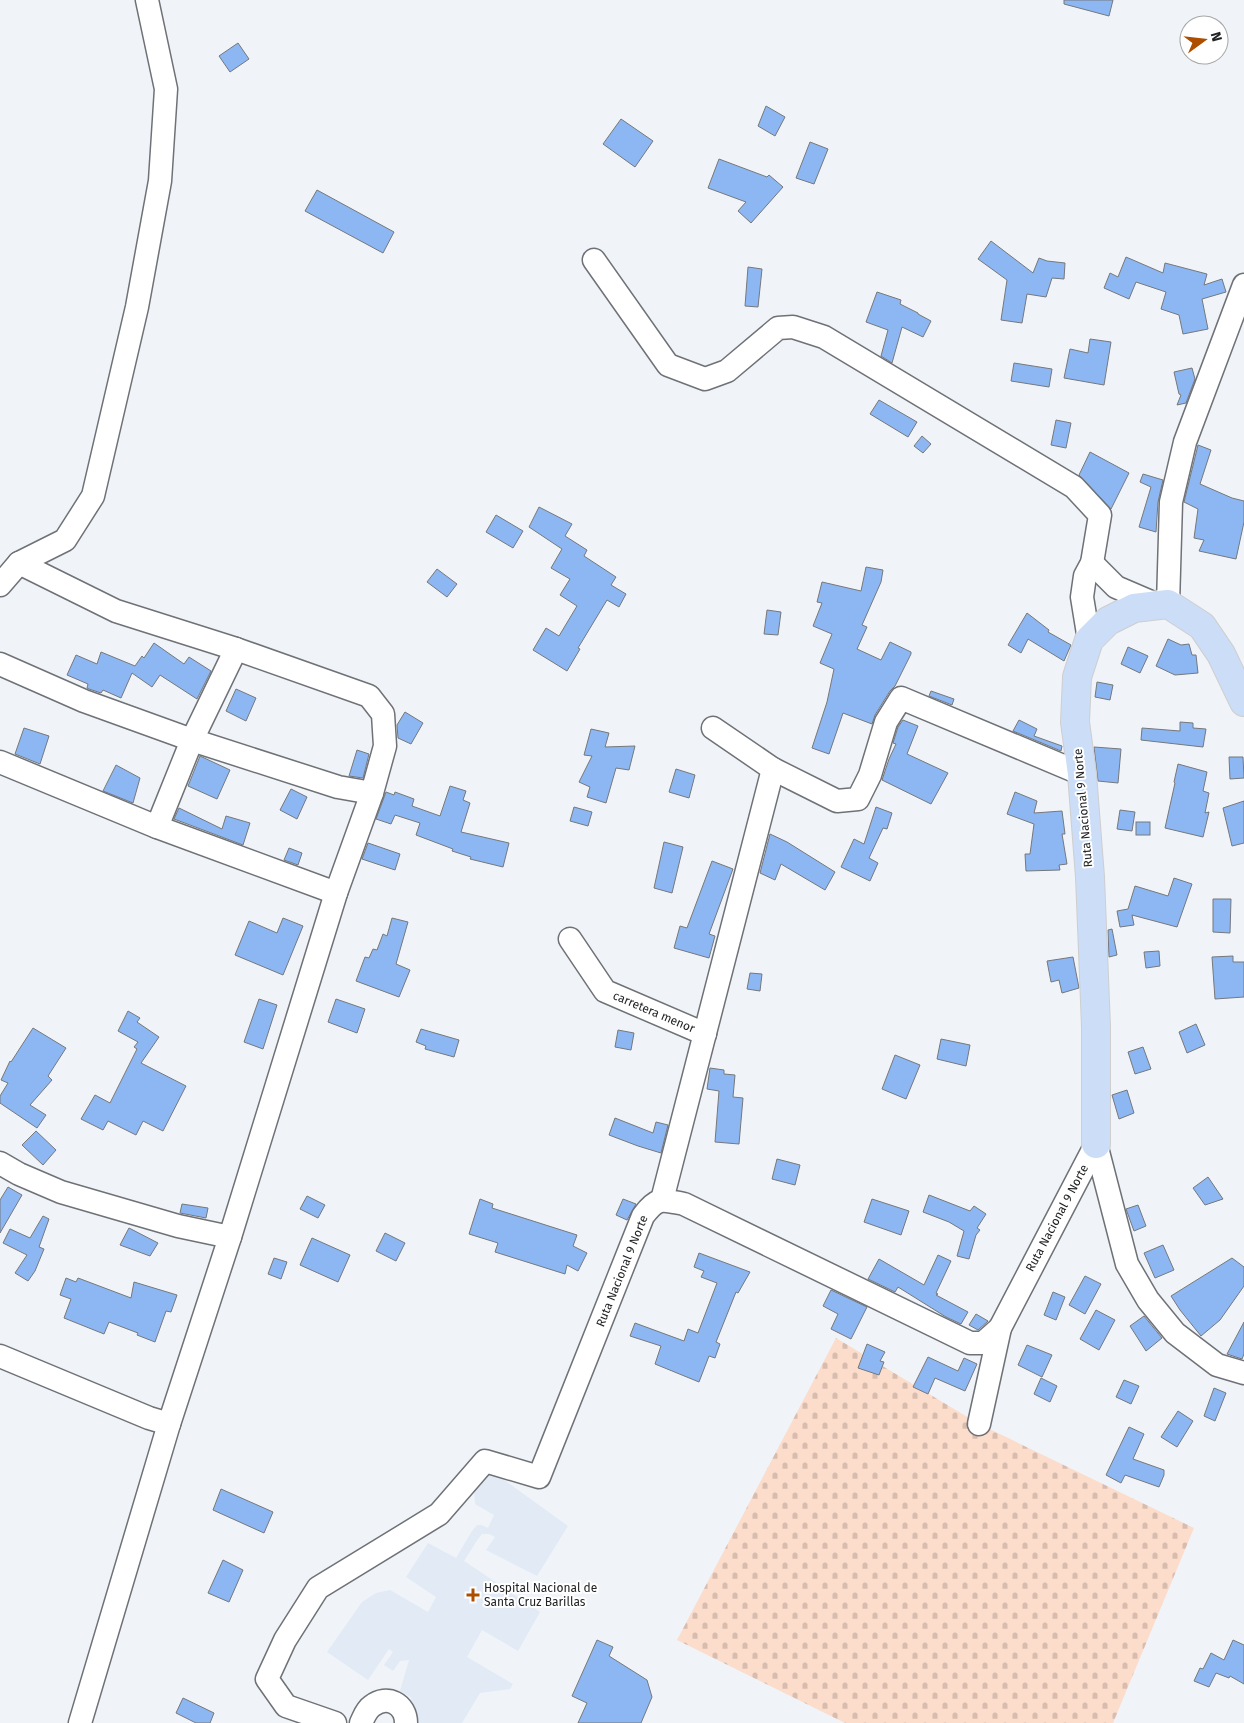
<svg xmlns="http://www.w3.org/2000/svg" width="1244" height="1723" font-family="'Fira Sans',sans-serif">
  <style>
    .built { fill: #e1eaf5 }
    .cemetery { fill: url(#cemetery-stones) }
    .building { fill: #8db7f2; stroke: #75787c }
    .lines { fill: none; stroke-linecap: round; stroke-linejoin: round }
    .minor-casing { stroke: #6e7176; stroke-width: 25 }
    .major-casing { stroke: #cececf; stroke-width: 30 }
    .minor { stroke: #fff; stroke-width: 22 }
    .major { stroke: #cbddf7; stroke-width: 28 }
    .poi-dot { fill: #ac4d00; stroke: #fff; stroke-width: 2 }
    .labels { text-anchor: middle; dominant-baseline: central; stroke-width: 4; stroke-linejoin: round; paint-order: stroke }
    .street-label { font-size: 12px; fill: #212224; stroke: #fff }
    .poi-label { font-size: 12px; fill: #212224; stroke: #fff; text-anchor: start }
  </style>
  <defs>
    <pattern id="cemetery-stones" width="16" height="16" patternUnits="userSpaceOnUse" patternTransform="scale(1.25)"><rect width="16" height="16" fill="#fcdccb"/><path d="M2 7V4a2 2 0 0 1 4 0v3zM10 15v-3a2 2 0 0 1 4 0v3z" fill="#d8bcae"/></pattern>
  </defs>
  <rect width="100%" height="100%" fill="#f0f4f9"/>
  <polygon class="built" points="489,1469 568,1526 537,1576 486,1550 495,1537 489,1534 482,1534 478,1539 464,1561 540,1612 518,1651 482,1630 467,1657 513,1684 510,1689 480,1693 462,1723 402,1723 398,1720 412,1698 400,1691 409,1660 400,1661 393,1671 384,1665 393,1652 389,1649 368,1680 327,1652 362,1602 376,1593 390,1590 428,1612 436,1597 406,1577 428,1543 456,1558 472,1531 477,1525 482,1525 488,1528 494,1515 475,1504 474,1490"/>
  <polygon class="cemetery" points="836,1338 979,1424 1194,1528 1113,1723 845,1723 677,1640"/>
  <g class="building">
    <polygon points="1064,0 1113,0 1109,16 1064,4"/>
    <polygon points="238,43 249,59 230,72 219,56"/>
    <polygon points="766,106 785,117 775,136 758,126"/>
    <polygon points="621,119 653,141 635,167 603,144"/>
    <polygon points="810,142 828,149 814,184 796,178"/>
    <polygon points="719,159 767,177 769,175 783,187 751,223 738,211 746,202 708,188"/>
    <polygon points="317,190 394,232 383,253 305,211"/>
    <polygon points="991,241 1033,273 1039,258 1047,261 1065,263 1064,279 1052,278 1046,297 1027,294 1022,323 1001,320 1007,280 978,259"/>
    <polygon points="1126,257 1163,273 1165,263 1207,274 1204,285 1222,279 1226,292 1202,299 1208,329 1183,334 1179,315 1161,309 1166,292 1136,282 1129,299 1104,288 1110,273 1118,277"/>
    <polygon points="748,267 762,269 758,307 745,306"/>
    <polygon points="877,292 901,300 900,304 918,313 918,314 931,321 923,337 902,327 892,363 881,356 888,330 866,322"/>
    <polygon points="1090,339 1111,342 1104,385 1064,378 1070,349 1088,353"/>
    <polygon points="1014,363 1052,369 1049,387 1011,381"/>
    <polygon points="1192,368 1195,379 1186,403 1177,405 1181,395 1179,394 1174,372"/>
    <polygon points="879,400 917,422 908,437 870,414"/>
    <polygon points="1056,420 1071,423 1066,448 1051,445"/>
    <polygon points="922,436 931,444 923,453 914,446"/>
    <polygon points="1198,445 1211,450 1200,484 1232,498 1244,501 1244,522 1236,559 1199,551 1204,540 1194,538 1198,509 1184,502"/>
    <polygon points="1090,452 1129,473 1111,509 1079,475"/>
    <polygon points="1143,474 1163,480 1158,502 1156,532 1139,527 1151,487 1140,482"/>
    <polygon points="539,507 572,524 565,536 587,550 584,556 616,577 611,585 626,594 619,607 607,600 578,648 580,649 567,671 533,650 546,628 559,636 577,606 560,595 570,579 551,568 562,549 529,527"/>
    <polygon points="496,515 523,531 513,548 486,532"/>
    <polygon points="866,567 883,570 881,582 862,625 867,627 857,649 881,660 890,642 911,652 911,654 895,686 890,691 875,715 872,724 843,713 829,754 812,748 827,702 834,669 820,663 832,634 813,626 822,603 817,602 822,582 861,591"/>
    <polygon points="437,569 457,584 447,597 427,582"/>
    <polygon points="767,610 781,612 778,635 764,634"/>
    <polygon points="1027,613 1049,630 1048,632 1071,645 1064,661 1028,639 1021,653 1008,645"/>
    <polygon points="1168,639 1181,645 1189,644 1192,655 1196,655 1198,673 1175,675 1156,666"/>
    <polygon points="154,643 184,664 189,657 211,671 197,699 160,675 152,687 132,673 121,698 103,690 101,693 89,689 87,688 88,684 67,675 76,655 97,664 101,652 135,666 142,656 144,658"/>
    <polygon points="1128,647 1148,656 1140,673 1121,664"/>
    <polygon points="1097,682 1113,685 1110,700 1095,697"/>
    <polygon points="236,689 256,698 246,721 226,711"/>
    <polygon points="931,691 954,699 952,705 929,696"/>
    <polygon points="405,712 423,723 411,744 398,738 397,725"/>
    <polygon points="903,720 918,726 907,754 948,773 931,804 882,780 889,759 896,744 893,743 898,727"/>
    <polygon points="1019,720 1037,729 1034,736 1062,746 1061,751 1013,731"/>
    <polygon points="1180,722 1193,723 1193,728 1206,729 1203,747 1141,740 1142,728 1180,731"/>
    <polygon points="24,728 49,736 40,764 15,754"/>
    <polygon points="591,729 609,733 605,747 635,746 629,770 616,768 606,803 587,797 590,787 579,782 592,756 584,755"/>
    <polygon points="1094,747 1121,749 1118,783 1098,781"/>
    <polygon points="357,750 369,754 363,778 349,776"/>
    <polygon points="200,756 230,770 217,799 188,786"/>
    <polygon points="1229,757 1243,757 1244,778 1230,779"/>
    <polygon points="1178,764 1207,772 1203,791 1209,793 1205,813 1209,812 1203,837 1165,828 1175,783 1174,782"/>
    <polygon points="116,765 140,778 133,803 103,791"/>
    <polygon points="676,769 695,775 689,798 669,792"/>
    <polygon points="450,786 466,791 463,800 470,803 461,832 509,843 503,867 470,859 471,857 452,851 453,849 416,835 420,823 395,815 391,824 376,819 386,792 394,795 395,792 414,799 412,806 440,816"/>
    <polygon points="291,789 307,797 297,819 280,810"/>
    <polygon points="1015,792 1037,801 1034,813 1062,811 1065,834 1062,834 1067,864 1059,865 1060,870 1026,871 1025,854 1030,854 1034,824 1007,814"/>
    <polygon points="1244,801 1244,843 1232,846 1223,808"/>
    <polygon points="574,807 592,812 588,826 570,821"/>
    <polygon points="876,807 892,813 887,829 883,828 869,858 878,863 870,881 841,867 854,839 864,844"/>
    <polygon points="179,808 222,829 226,816 250,823 243,845 174,819"/>
    <polygon points="1120,810 1135,812 1132,831 1117,829"/>
    <rect x="1136" y="822" width="14" height="13"/>
    <polygon points="770,834 787,842 835,872 825,890 781,864 775,880 760,873"/>
    <polygon points="664,842 683,847 672,893 654,888"/>
    <polygon points="368,843 400,854 395,870 362,859"/>
    <polygon points="289,848 302,853 298,865 284,860"/>
    <polygon points="712,861 733,869 709,934 715,936 709,958 674,948 680,926 687,928"/>
    <polygon points="1174,878 1192,884 1177,927 1132,915 1134,925 1120,927 1117,911 1128,909 1135,886 1168,896"/>
    <polygon points="1213,899 1231,899 1230,933 1213,932"/>
    <polygon points="283,918 303,926 283,975 235,955 249,921 277,933"/>
    <polygon points="392,918 408,922 396,964 410,970 399,997 356,981 365,957 369,958 373,949 377,950 383,934 387,936"/>
    <polygon points="1112,929 1117,955 1109,957 1108,930"/>
    <polygon points="1159,951 1160,966 1146,968 1144,952"/>
    <polygon points="1233,956 1233,962 1244,962 1244,997 1215,999 1212,957"/>
    <polygon points="1073,957 1079,988 1062,993 1059,980 1051,982 1047,961"/>
    <polygon points="750,973 762,974 760,991 747,989"/>
    <polygon points="259,999 277,1005 263,1049 244,1042"/>
    <polygon points="336,999 365,1009 357,1033 328,1022"/>
    <polygon points="128,1011 140,1018 137,1022 159,1037 141,1063 186,1086 163,1131 143,1121 136,1135 108,1121 103,1130 81,1119 95,1095 110,1103 137,1049 134,1047 138,1042 118,1031"/>
    <polygon points="1196,1024 1205,1045 1187,1053 1179,1032"/>
    <polygon points="33,1028 66,1048 48,1076 52,1080 30,1105 46,1115 37,1128 0,1103 0,1096 8,1083 1,1080 10,1061 11,1062"/>
    <polygon points="421,1029 459,1040 454,1057 425,1049 426,1046 416,1042"/>
    <polygon points="618,1030 634,1033 631,1050 615,1047"/>
    <polygon points="941,1039 970,1045 966,1066 937,1059"/>
    <polygon points="1143,1047 1151,1069 1135,1074 1128,1052"/>
    <polygon points="895,1055 920,1065 906,1099 882,1089"/>
    <polygon points="710,1068 724,1070 724,1074 735,1075 733,1097 743,1098 739,1144 715,1142 719,1091 707,1089"/>
    <polygon points="1127,1090 1134,1113 1119,1119 1112,1095"/>
    <polygon points="615,1118 653,1133 656,1122 668,1125 661,1153 638,1146 609,1135"/>
    <polygon points="36,1131 56,1150 43,1165 22,1145"/>
    <polygon points="777,1159 800,1165 795,1185 772,1179"/>
    <polygon points="1208,1177 1223,1199 1205,1205 1193,1188"/>
    <polygon points="8,1187 22,1195 0,1233 0,1200"/>
    <polygon points="929,1195 970,1211 974,1206 986,1214 977,1228 980,1230 976,1235 969,1259 957,1256 964,1231 949,1222 923,1212"/>
    <polygon points="307,1196 325,1205 318,1218 300,1209"/>
    <polygon points="480,1199 493,1204 492,1208 577,1235 573,1246 587,1253 578,1271 567,1265 565,1274 495,1252 498,1243 469,1234"/>
    <polygon points="623,1199 636,1204 627,1220 616,1215"/>
    <polygon points="872,1199 909,1211 901,1235 864,1222"/>
    <polygon points="182,1204 208,1208 206,1218 180,1213"/>
    <polygon points="1138,1205 1146,1226 1134,1231 1126,1209"/>
    <polygon points="43,1216 49,1219 39,1247 44,1249 35,1271 28,1281 15,1273 27,1255 3,1243 10,1229 30,1238"/>
    <polygon points="129,1228 158,1243 150,1256 120,1245"/>
    <polygon points="385,1233 405,1243 396,1261 376,1251"/>
    <polygon points="312,1238 350,1255 338,1282 300,1265"/>
    <polygon points="1163,1245 1174,1270 1155,1278 1144,1253"/>
    <polygon points="699,1253 750,1272 738,1293 736,1292 716,1342 720,1344 715,1358 709,1356 699,1382 655,1364 661,1346 630,1336 635,1323 684,1341 688,1329 698,1333 717,1283 701,1277 704,1271 694,1267"/>
    <polygon points="938,1255 951,1261 936,1293 938,1294 936,1295 968,1312 961,1324 946,1317 898,1287 895,1292 868,1279 879,1259 924,1285"/>
    <polygon points="274,1258 287,1262 281,1279 268,1274"/>
    <polygon points="1232,1258 1244,1267 1244,1286 1220,1320 1201,1336 1180,1310 1171,1296"/>
    <polygon points="1085,1276 1101,1284 1085,1314 1069,1305"/>
    <polygon points="66,1278 76,1282 78,1278 131,1298 134,1282 177,1295 171,1312 166,1311 155,1342 137,1335 138,1333 109,1322 104,1334 64,1318 71,1299 60,1295"/>
    <polygon points="831,1290 867,1307 851,1339 831,1329 838,1314 823,1306"/>
    <polygon points="1053,1292 1065,1297 1056,1320 1044,1315"/>
    <polygon points="1096,1310 1115,1320 1099,1350 1080,1339"/>
    <polygon points="976,1314 988,1321 978,1330 969,1325"/>
    <polygon points="1144,1316 1162,1338 1146,1351 1130,1326"/>
    <polygon points="1244,1322 1244,1354 1242,1359 1227,1354"/>
    <polygon points="867,1344 885,1352 880,1361 884,1362 879,1375 858,1368"/>
    <polygon points="1027,1345 1052,1355 1042,1377 1018,1365"/>
    <polygon points="928,1357 958,1371 964,1358 977,1364 965,1391 935,1378 928,1394 913,1387"/>
    <polygon points="1041,1378 1057,1386 1050,1402 1034,1394"/>
    <polygon points="1124,1380 1139,1386 1131,1404 1116,1397"/>
    <polygon points="1214,1388 1226,1393 1215,1421 1204,1416"/>
    <polygon points="1178,1411 1193,1421 1177,1447 1161,1437"/>
    <polygon points="1129,1427 1144,1434 1133,1459 1164,1470 1164,1475 1159,1487 1125,1475 1121,1483 1106,1475"/>
    <polygon points="221,1489 273,1512 264,1533 213,1510"/>
    <polygon points="223,1560 243,1570 229,1602 208,1593"/>
    <polygon points="597,1640 613,1647 609,1656 647,1680 652,1697 641,1723 578,1723 587,1703 572,1696"/>
    <polygon points="1233,1640 1244,1645 1244,1684 1230,1676 1229,1678 1216,1673 1209,1687 1194,1681 1200,1668 1203,1669 1211,1653 1224,1660"/>
    <polygon points="183,1698 214,1713 210,1723 196,1723 176,1713"/>
  </g>
  <g class="lines">
    <defs>
      <g id="minor">
        <polyline points="594,260 668,365 705,379 727,371 778,328 793,327 824,337 1074,487 1100,515 1092,563 1085,576 1082,597 1089,640"/>
        <polyline points="19,563 116,611 236,649 369,696 383,714 385,746 372,793 336,893 230,1237 169,1424 80,1723"/>
        <polyline points="1092,563 1116,587 1158,605"/>
        <polyline points="0,585 19,563 65,540 93,496 137,307 160,181 166,89 147,0"/>
        <polyline points="1168,604 1171,502 1185,442 1244,285"/>
        <polyline points="0,664 84,701 192,740 338,787 372,793"/>
        <polyline points="713,728 773,769 837,801 858,799 870,775 886,722 901,698 1082,774"/>
        <polyline points="0,762 157,827 336,893"/>
        <polyline points="157,827 192,740 236,649"/>
        <polyline points="570,939 605,991 705,1034"/>
        <polyline points="1096,1144 1127,1264 1148,1300 1175,1333 1217,1365 1244,1373"/>
        <polyline points="0,1163 19,1174 61,1192 178,1226 230,1237"/>
        <polyline points="662,1200 773,769"/>
        <polyline points="0,1356 149,1418 169,1424"/>
        <polyline points="979,1424 1000,1328"/>
        <path d="M335,1723l-49,-17 -19,-27 18,-39 33,-52 121,-74 46,-53 54,16 104,-261c15,-20 19,-16 41,-12l286,139h13l17,-15 96,-184"/>
        <path d="M361,1723c3,-6 5,-13 11,-17 15,-12 34,-2 34,17"/>
      </g>
      <polyline id="major" points="1096,1144 1096,1027 1090,877 1082,774 1075,722 1077,677 1089,640 1108,621 1134,608 1168,604 1202,626 1221,654 1244,702"/>
    </defs>
    <use href="#minor" class="minor-casing"/>
    <use href="#major" class="major-casing"/>
    <use href="#minor" class="minor"/>
    <use href="#major" class="major"/>
  </g>
  <path class="poi-dot" d="M470.5 1587.5h5v5h5v5h-5v5h-5v-5h-5v-5h5z"/>
  <g class="labels">
    <g class="street-label">
      <text transform="translate(1083 808) rotate(-95)">Ruta Nacional 9 Norte</text>
      <text transform="translate(654 1012) rotate(23)">carretera menor</text>
      <text transform="translate(1057 1218) rotate(-62)">Ruta Nacional 9 Norte</text>
      <text transform="translate(622 1271) rotate(-68)">Ruta Nacional 9 Norte</text>
    </g>
    <g class="poi-label">
      <text x="484" y="1588">Hospital Nacional de<tspan x="484" dy="14">Santa Cruz Barillas</tspan></text>
    </g>
  </g>
  <g transform="translate(1204 40) rotate(75)"><circle r="24" fill="#ffffff" stroke="#a6a7a7"/>
  <path d="M0-4L9 19L0 12L-9 19Z" fill="#ac4d00"/>
  <text y="-8" font-size="14" font-weight="bold" text-anchor="middle" fill="#212224">N</text>
  </g>
</svg>
